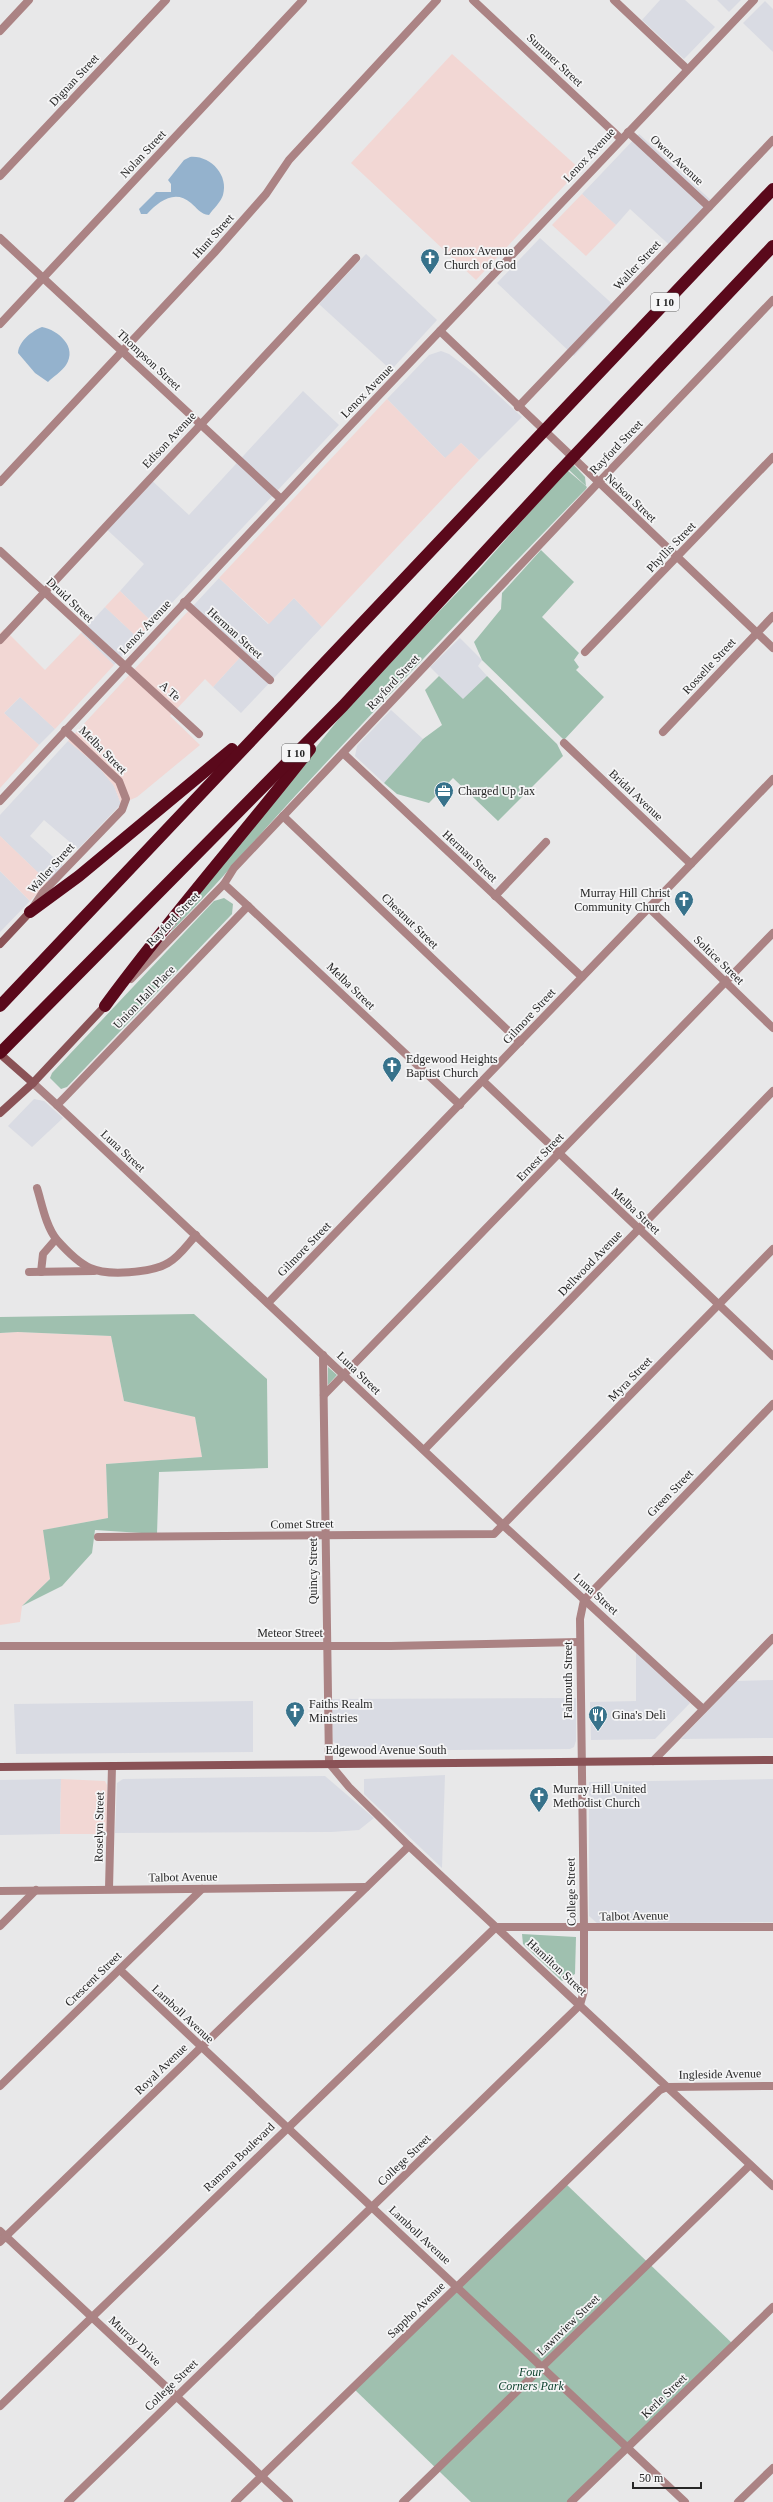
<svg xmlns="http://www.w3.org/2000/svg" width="773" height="2502" font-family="Georgia,serif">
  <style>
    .built { fill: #d9dbe3 }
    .industrial { fill: #f2d7d4 }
    .green { fill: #9fc0af }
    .water { fill: #94b2cd }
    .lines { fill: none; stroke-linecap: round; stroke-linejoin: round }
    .minor { stroke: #ab8384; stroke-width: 8 }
    .tertiary { stroke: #ab8384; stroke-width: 8 }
    .secondary { stroke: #8a5256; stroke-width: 8 }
    .motorway { stroke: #5a091b; stroke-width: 12 }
    .labels { text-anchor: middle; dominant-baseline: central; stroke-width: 3.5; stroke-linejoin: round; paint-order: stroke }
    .shield { fill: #f5f5f6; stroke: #646464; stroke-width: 1 }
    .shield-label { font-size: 11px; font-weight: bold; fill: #262626 }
    .street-label { font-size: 12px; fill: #262626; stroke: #f5f5f6 }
    .poi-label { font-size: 12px; fill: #262626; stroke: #f5f5f6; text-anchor: start }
    .park-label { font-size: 12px; font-style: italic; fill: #0d412d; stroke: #f5f5f6 }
  </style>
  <rect width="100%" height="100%" fill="#e8e8e9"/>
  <g class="built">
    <polygon points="660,0 685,0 715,27 684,59 642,20"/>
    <polygon points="717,0 741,0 729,12"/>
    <polygon points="765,1 773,9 773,52 743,23"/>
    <polygon points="639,134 716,205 675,250 630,209 616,225 582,194"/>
    <polygon points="540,238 618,309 574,356 497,283"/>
    <polygon points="366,254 437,320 391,370 319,304"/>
    <polygon points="441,351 449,354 474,373 522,417 479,460 461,443 446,459 387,399 429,355"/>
    <polygon points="303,391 339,425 153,623 120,591 144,564 102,525 147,476 189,515"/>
    <polygon points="219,578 268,624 294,598 322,627 241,713 213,687 244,653 193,606"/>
    <polygon points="105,607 138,638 114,665 81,633"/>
    <polygon points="460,638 482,660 478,666 487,676 463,700 430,667"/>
    <polygon points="20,697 55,729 39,745 4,713"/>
    <polygon points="391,710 423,739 384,783 355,756 357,746"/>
    <polygon points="68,741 98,766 114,786 121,804 78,849 44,820 30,836 63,866 48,882 0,836 0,815"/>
    <polygon points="0,871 30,901 0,932"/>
    <polygon points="34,1099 44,1101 63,1118 32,1147 8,1126"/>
    <polygon points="636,1651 690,1703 655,1739 591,1740 590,1702 636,1701"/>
    <polygon points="773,1680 773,1738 681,1739 736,1681"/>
    <polygon points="576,1698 576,1741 574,1747 570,1749 342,1751 333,1741 331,1699"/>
    <polygon points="253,1701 253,1752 16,1754 14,1704"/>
    <polygon points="445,1775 442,1868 364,1794 364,1779"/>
    <polygon points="325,1776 374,1818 359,1830 332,1832 115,1833 117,1783 123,1779"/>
    <polygon points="61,1779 60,1834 0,1835 0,1780"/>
    <polygon points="773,1779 773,1922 598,1924 589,1916 589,1782"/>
  </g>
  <g class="industrial">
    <polygon points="452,54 580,169 476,280 351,163"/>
    <polygon points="582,194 616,225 586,256 552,225"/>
    <polygon points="387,399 445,458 461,443 479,460 322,627 294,598 269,624 219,578"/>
    <polygon points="120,591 153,623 138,638 105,607"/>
    <polygon points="193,606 244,653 213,687 205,679 170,716 200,745 137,797 121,804 114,786 98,766 68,741"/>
    <polygon points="4,629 45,670 81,633 114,665 55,729 20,697 4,713 39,745 0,788 0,633"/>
    <polygon points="0,836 48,882 30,901 0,871"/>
    <polygon points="18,1332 111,1336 124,1401 195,1417 202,1457 106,1464 108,1518 44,1530 50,1579 22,1606 20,1622 0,1625 0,1333"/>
    <polygon points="61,1779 105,1781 107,1785 107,1834 60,1834"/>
  </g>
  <g class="green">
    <polygon points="573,464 585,477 586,486 568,469"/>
    <path d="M567,470l20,17 -1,2c-94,96 -186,194 -277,292 -47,50 -90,102 -138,151l10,-17 173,-215 123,-128z"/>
    <polygon points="541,550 574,582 542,617 579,653 574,660 579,667 576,670 604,697 564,740 482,660 474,642 501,609 502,593"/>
    <polygon points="439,676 463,699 487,676 557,744 563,756 498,821 453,778 429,803 397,794 384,783 423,739 442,725 425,690"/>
    <polygon points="224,898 233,904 232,914 67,1087 61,1089 50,1078 52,1073 214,901"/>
    <polygon points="194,1314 267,1379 268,1468 159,1472 157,1534 95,1530 92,1553 62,1586 22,1606 50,1579 43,1530 108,1518 106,1464 202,1457 195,1417 124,1401 111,1336 18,1332 0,1333 0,1317"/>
    <polygon points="328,1367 337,1375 328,1385"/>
    <polygon points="522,1934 576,1937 575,1974 562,1981 523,1944"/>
    <polygon points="565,2183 734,2345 572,2502 471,2502 353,2388"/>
  </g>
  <g class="water">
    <path d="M190,157c20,-2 39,18 33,38 -2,7 -10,14 -14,20 -9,-1 -12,-7 -18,-12 -16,-14 -32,-2 -44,11h-6l-2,-5 17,-17h15v-8l-3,-4 16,-20z"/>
    <path d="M42,327c16,3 36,20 24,38 -4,6 -13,12 -18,17l-13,-9 -17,-20c1,-12 14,-22 24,-26z"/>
  </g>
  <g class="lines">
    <g class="minor">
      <polyline points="473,0 621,139"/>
      <polyline points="614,0 687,69"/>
      <polyline points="0,31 29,0"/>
      <polyline points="628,132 709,207"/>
      <polyline points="0,176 166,0"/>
      <polyline points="0,238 281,499"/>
      <polyline points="0,324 303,0"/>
      <polyline points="518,407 773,140"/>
      <polyline points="0,482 214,253 266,194 289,160 437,0"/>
      <polyline points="598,483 773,300"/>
      <polyline points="0,551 199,734"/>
      <polyline points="184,602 270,680"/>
      <polyline points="0,640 356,258"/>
      <polyline points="585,652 773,457"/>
      <polyline points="663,732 773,616"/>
      <polyline points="564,743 691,864"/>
      <polyline points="343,753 582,977"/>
      <polyline points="283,816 520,1042"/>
      <polyline points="495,896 546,842"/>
      <polyline points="34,906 43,892 122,810 126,799 119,781 65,730"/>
      <polyline points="248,906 460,1105"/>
      <polyline points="649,908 773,1028"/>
      <polyline points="483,1081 773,1356"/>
      <polyline points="57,1105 504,1526 703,1709"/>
      <path d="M37,1188c5,16 9,39 20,52 8,9 22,23 33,28 17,8 61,5 78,-5 11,-6 19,-18 28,-28"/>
      <polyline points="29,1272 94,1271"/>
      <polyline points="41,1272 43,1254 56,1239"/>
      <polyline points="268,1303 773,779"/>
      <polyline points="323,1355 329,1763 349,1787 409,1846 773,2186"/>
      <polyline points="324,1395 773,933"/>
      <polyline points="424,1450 773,1091"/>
      <polyline points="98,1537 494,1534 773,1249"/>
      <polyline points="0,1646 391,1646 580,1642"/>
      <polyline points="653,1761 773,1638"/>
      <polyline points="109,1889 112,1766"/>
      <polyline points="0,1891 366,1887"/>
      <polyline points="0,1926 36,1890"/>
      <polyline points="120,1970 685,2502"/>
      <polyline points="0,2086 202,1889"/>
      <polyline points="0,2231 289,2502"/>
      <polyline points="0,2242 409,1846"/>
      <polyline points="0,2406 496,1927 773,1927"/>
      <polyline points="68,2502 580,2005 584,1991 584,1929 580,1619 584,1600 773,1404"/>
      <polyline points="235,2502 660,2090 667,2087 773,2086"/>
      <polyline points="403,2502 750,2165"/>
      <polyline points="571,2502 773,2307"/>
      <polyline points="738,2502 773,2468"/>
    </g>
    <g class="tertiary">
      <polyline points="440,331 773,648"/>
      <polyline points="0,801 327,450 754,0"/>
      <polyline points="131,979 224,884 234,868 598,483"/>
      <polyline points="33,1083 57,1105 65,1097 248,906 224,884"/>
    </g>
    <g class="secondary">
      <polyline points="0,944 30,912"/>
      <polyline points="0,1054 33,1083"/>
      <polyline points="0,1113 33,1083 105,1006"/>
      <polyline points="0,1767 773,1760"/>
    </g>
    <g class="motorway">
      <polyline points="30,912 79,876 232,749"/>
      <polyline points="0,1006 773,189"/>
      <path d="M105,1006c65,-89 138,-171 205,-257"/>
      <polyline points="0,1053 343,706 557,474 773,246"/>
    </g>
  </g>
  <defs>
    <symbol id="church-pin" viewBox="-11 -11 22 30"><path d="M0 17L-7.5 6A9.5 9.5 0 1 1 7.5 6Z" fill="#37728b" stroke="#f5f5f6"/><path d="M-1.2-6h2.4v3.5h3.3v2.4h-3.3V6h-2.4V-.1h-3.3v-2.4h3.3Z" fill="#fff"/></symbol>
    <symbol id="office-pin" viewBox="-11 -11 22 30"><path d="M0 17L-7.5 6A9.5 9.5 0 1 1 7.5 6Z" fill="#37728b" stroke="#f5f5f6"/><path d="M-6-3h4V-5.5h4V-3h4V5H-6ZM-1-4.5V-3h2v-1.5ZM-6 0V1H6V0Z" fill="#fff"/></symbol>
    <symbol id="restaurant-pin" viewBox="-11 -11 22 30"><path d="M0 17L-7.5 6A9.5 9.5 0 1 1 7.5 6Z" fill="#37728b" stroke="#f5f5f6"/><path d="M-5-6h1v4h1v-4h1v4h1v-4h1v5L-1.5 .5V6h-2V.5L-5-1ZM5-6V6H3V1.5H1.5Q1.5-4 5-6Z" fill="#fff"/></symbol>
  </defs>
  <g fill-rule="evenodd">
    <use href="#church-pin" x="419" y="247" width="22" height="30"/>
    <use href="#office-pin" x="433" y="780" width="22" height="30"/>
    <use href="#church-pin" x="673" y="889" width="22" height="30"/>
    <use href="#church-pin" x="381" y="1055" width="22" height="30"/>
    <use href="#church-pin" x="284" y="1700" width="22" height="30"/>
    <use href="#restaurant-pin" x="587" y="1704" width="22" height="30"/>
    <use href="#church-pin" x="528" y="1785" width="22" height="30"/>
  </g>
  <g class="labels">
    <g class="shield">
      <rect x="651" y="293" width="28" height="18" rx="3"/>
      <rect x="282" y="744" width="28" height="18" rx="3"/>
    </g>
    <g class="shield-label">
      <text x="665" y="302">I 10</text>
      <text x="296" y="753">I 10</text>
    </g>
    <g class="street-label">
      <text transform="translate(555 60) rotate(43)">Summer Street</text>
      <text transform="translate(74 80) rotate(-47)">Dignan Street</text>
      <text transform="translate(143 154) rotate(-47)">Nolan Street</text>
      <text transform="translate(589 155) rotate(-47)">Lenox Avenue</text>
      <text transform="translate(677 160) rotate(43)">Owen Avenue</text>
      <text transform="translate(213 236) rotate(-48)">Hunt Street</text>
      <text transform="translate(637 265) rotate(-47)">Waller Street</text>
      <text transform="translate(149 360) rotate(43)">Thompson Street</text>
      <text transform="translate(367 391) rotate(-46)">Lenox Avenue</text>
      <text transform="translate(169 440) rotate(-47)">Edison Avenue</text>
      <text transform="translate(616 447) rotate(-46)">Rayford Street</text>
      <text transform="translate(631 498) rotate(43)">Nelson Street</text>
      <text transform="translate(671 547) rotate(-46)">Phyllis Street</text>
      <text transform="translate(70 600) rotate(43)">Druid Street</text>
      <text transform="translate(145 627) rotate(-47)">Lenox Avenue</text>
      <text transform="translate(235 633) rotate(42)">Herman Street</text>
      <text transform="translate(709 666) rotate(-47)">Rosselle Street</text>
      <text transform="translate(393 682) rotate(-47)">Rayford Street</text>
      <text transform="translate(170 691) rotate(41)">A Te</text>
      <text transform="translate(103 750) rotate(45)">Melba Street</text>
      <text transform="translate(636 795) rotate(43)">Bridal Avenue</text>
      <text transform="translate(470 856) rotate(43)">Herman Street</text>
      <text transform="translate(51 868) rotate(-48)">Waller Street</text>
      <text transform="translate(173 919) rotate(-46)">Rayford Street</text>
      <text transform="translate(410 921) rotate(44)">Chestnut Street</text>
      <text transform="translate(719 960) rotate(44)">Soltice Street</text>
      <text transform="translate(351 986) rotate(44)">Melba Street</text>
      <text transform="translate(144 997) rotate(-46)">Union Hall Place</text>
      <text transform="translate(529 1016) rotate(-47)">Gilmore Street</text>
      <text transform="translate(123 1151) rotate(43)">Luna Street</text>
      <text transform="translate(540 1157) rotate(-46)">Ernest Street</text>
      <text transform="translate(636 1211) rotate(43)">Melba Street</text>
      <text transform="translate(304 1249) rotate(-46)">Gilmore Street</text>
      <text transform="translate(590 1263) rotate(-46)">Dellwood Avenue</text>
      <text transform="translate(359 1373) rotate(44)">Luna Street</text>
      <text transform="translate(630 1379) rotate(-46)">Myra Street</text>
      <text transform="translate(670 1493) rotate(-46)">Green Street</text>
      <text transform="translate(302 1524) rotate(-1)">Comet Street</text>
      <text transform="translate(313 1571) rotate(-90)">Quincy Street</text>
      <text transform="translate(596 1594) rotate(42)">Luna Street</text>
      <text x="290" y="1633">Meteor Street</text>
      <text transform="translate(568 1680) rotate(-90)">Falmouth Street</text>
      <text x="386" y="1750">Edgewood Avenue South</text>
      <text transform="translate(99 1827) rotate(-89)">Roselyn Street</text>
      <text transform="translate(183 1877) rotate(-1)">Talbot Avenue</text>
      <text transform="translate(571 1892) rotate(-91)">College Street</text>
      <text transform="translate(634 1916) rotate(-1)">Talbot Avenue</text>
      <text transform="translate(557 1967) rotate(43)">Hamilton Street</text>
      <text transform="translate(93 1979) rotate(-44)">Crescent Street</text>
      <text transform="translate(183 2014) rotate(43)">Lamboll Avenue</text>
      <text transform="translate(161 2069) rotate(-44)">Royal Avenue</text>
      <text transform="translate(720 2074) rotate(-1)">Ingleside Avenue</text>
      <text transform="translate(239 2157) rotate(-44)">Ramona Boulevard</text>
      <text transform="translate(404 2160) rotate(-44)">College Street</text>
      <text transform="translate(420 2235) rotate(43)">Lamboll Avenue</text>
      <text transform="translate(416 2310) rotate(-44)">Sappho Avenue</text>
      <text transform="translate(568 2325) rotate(-44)">Lawnview Street</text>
      <text transform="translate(135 2341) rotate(43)">Murray Drive</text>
      <text transform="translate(171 2385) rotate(-44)">College Street</text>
      <text transform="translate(664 2396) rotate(-44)">Kerle Street</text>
    </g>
    <g class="poi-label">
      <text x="444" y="251">Lenox Avenue<tspan x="444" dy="14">Church of God</tspan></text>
      <text x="458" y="791">Charged Up Jax</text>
      <text x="670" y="893" text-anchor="end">Murray Hill Christ<tspan x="670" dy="14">Community Church</tspan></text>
      <text x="406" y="1059">Edgewood Heights<tspan x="406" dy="14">Baptist Church</tspan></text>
      <text x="309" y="1704">Faiths Realm<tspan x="309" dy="14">Ministries</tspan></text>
      <text x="612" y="1715">Gina's Deli</text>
      <text x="553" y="1789">Murray Hill United<tspan x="553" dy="14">Methodist Church</tspan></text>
    </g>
    <g class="park-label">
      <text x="531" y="2372">Four<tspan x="531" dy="14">Corners Park</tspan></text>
    </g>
  </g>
  <path d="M633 2482v6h68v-6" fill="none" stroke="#262626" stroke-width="2"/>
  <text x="639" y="2482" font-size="12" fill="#262626" stroke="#f5f5f6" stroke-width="3" paint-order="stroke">50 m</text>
</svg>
